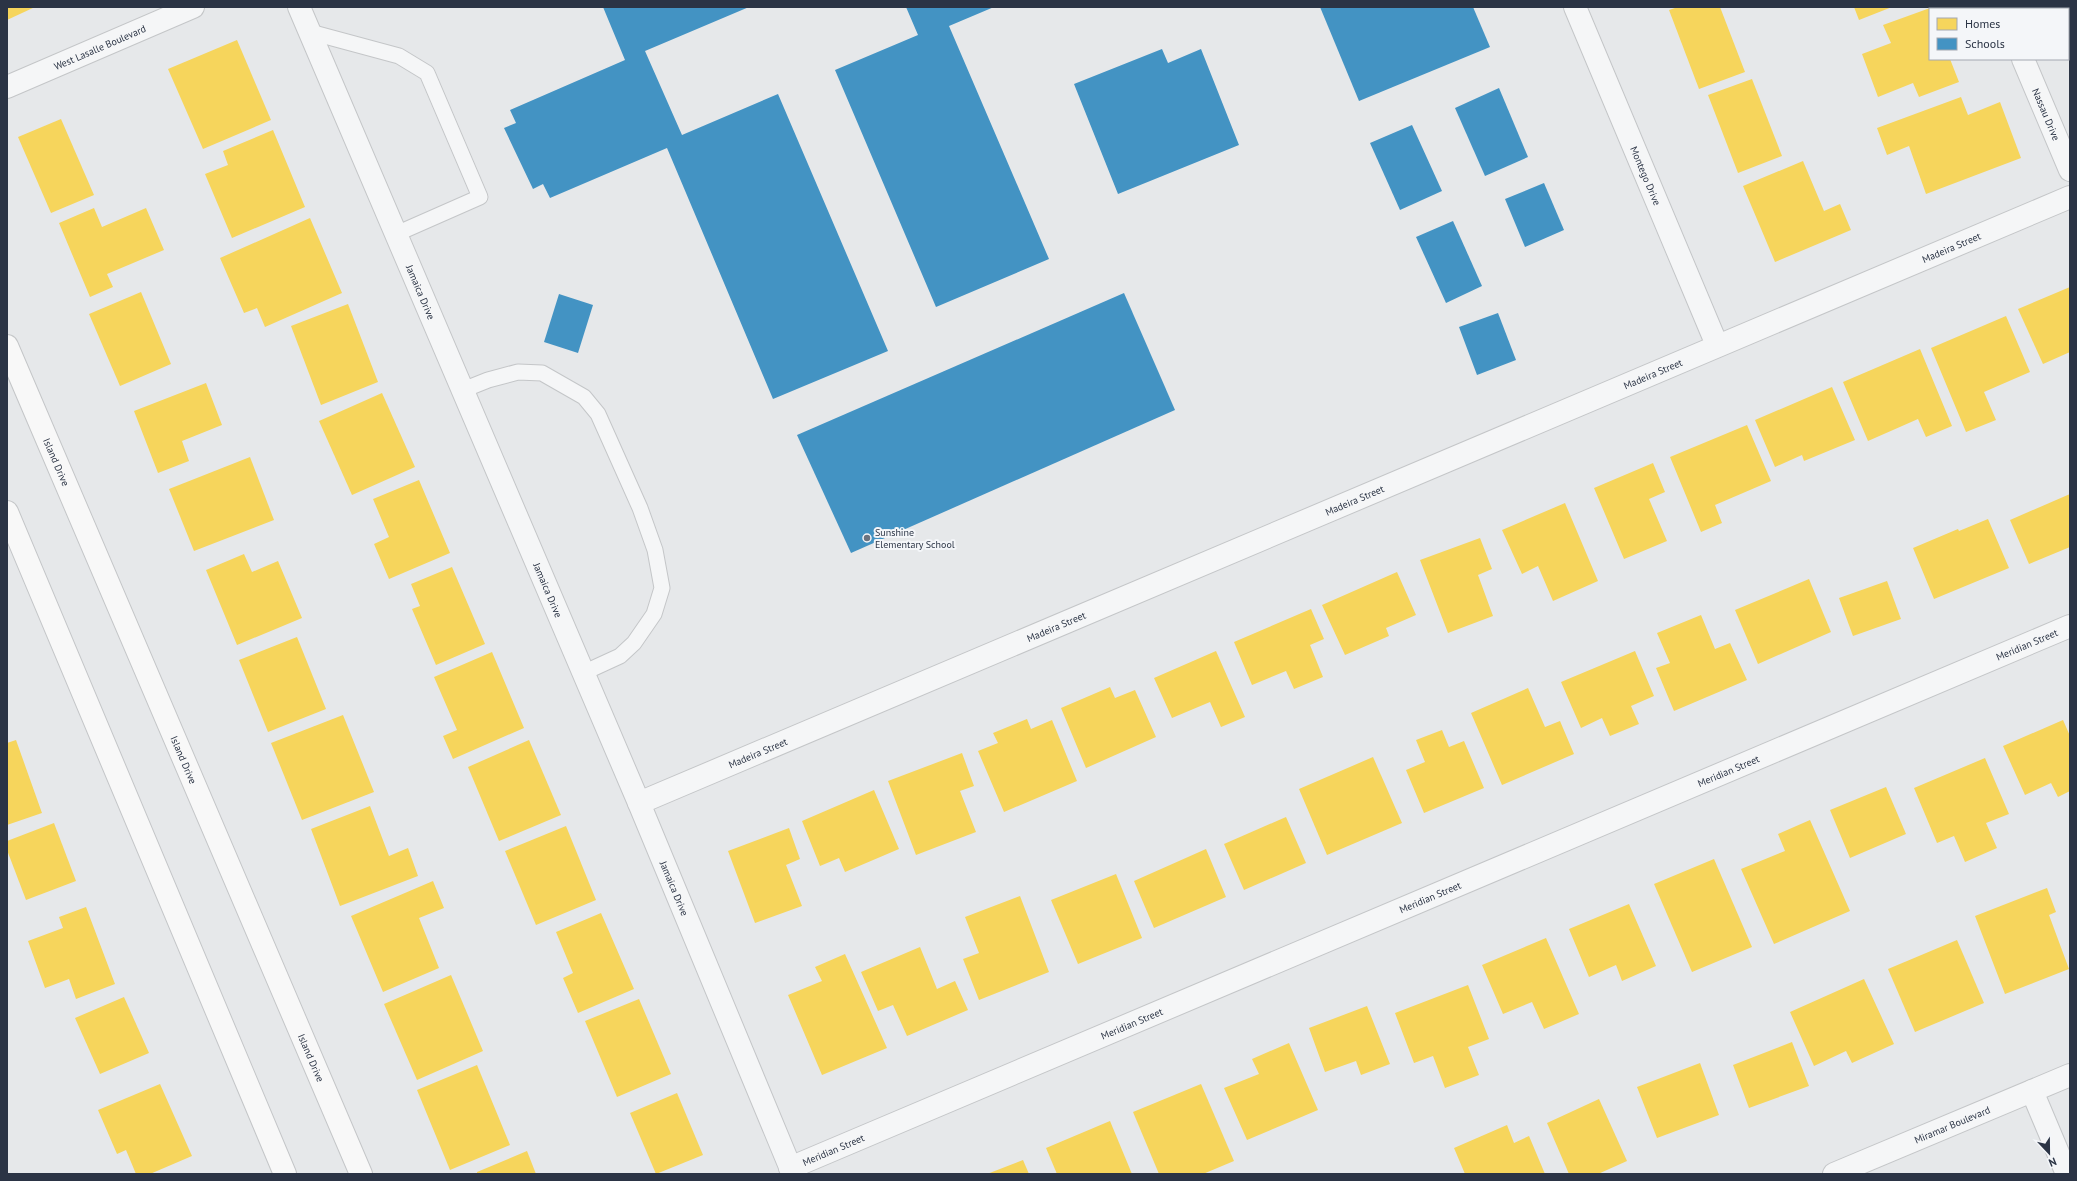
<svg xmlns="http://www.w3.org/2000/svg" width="2077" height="1181" font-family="'PT Sans',sans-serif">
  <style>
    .homes { fill: #f6d55c }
    .schools { fill: #4393c3 }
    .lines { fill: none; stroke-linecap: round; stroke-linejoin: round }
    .lane-casing { stroke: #c4c6c8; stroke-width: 17 }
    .street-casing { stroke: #c4c6c8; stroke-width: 24 }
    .secondary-casing { stroke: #c4c6c8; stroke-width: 24 }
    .lane { stroke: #f5f6f7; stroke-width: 15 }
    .street { stroke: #f5f6f7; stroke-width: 22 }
    .secondary { stroke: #f8f8f8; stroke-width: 22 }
    .poi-dot { fill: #6c737f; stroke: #f4f6f9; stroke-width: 1.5 }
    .labels { text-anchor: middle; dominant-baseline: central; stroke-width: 4; stroke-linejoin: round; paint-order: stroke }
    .street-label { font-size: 10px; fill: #2b3445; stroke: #f4f6f9 }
    .poi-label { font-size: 10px; fill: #2b3445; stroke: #f4f6f9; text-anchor: start }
  </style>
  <rect width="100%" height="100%" fill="#e6e8ea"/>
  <g class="homes">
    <polygon points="7,7 35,7 7,20"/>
    <polygon points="1678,7 1720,7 1745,72 1699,89 1669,10"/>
    <polygon points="1854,7 1892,7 1859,20"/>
    <polygon points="1930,8 1930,59 1950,59 1959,82 1919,97 1913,83 1878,97 1862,54 1891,43 1883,25"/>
    <polygon points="237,40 271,120 203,149 168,69"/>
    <polygon points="1752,79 1782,156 1738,173 1708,95"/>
    <polygon points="1961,97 1968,115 2000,102 2021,158 1926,194 1909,146 1887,155 1877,128"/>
    <polygon points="61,119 94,195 51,213 18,137"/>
    <polygon points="273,130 305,207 232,238 205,174 228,165 223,151"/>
    <polygon points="1803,161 1824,211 1840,204 1851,230 1775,262 1743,186"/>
    <polygon points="94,208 102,227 146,208 164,250 107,274 113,287 90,297 59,223"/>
    <polygon points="310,218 342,293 265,327 257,308 244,313 220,258"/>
    <polygon points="2070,287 2070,352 2043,364 2018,309"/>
    <polygon points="141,292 171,364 120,386 89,314"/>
    <polygon points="348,304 378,382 321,405 291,326"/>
    <polygon points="2006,316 2030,372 1984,392 1996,420 1966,432 1931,348"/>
    <polygon points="1920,349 1952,426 1926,437 1918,419 1868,441 1843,382"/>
    <polygon points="206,383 222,425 182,441 189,461 158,473 134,411"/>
    <polygon points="1832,387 1855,440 1804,461 1802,455 1775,467 1755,420"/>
    <polygon points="382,393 415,467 352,495 319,421"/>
    <polygon points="1747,425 1771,481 1715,505 1722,523 1701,532 1670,457"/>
    <polygon points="250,457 274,520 194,551 169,489"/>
    <polygon points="1653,463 1665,492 1649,499 1667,541 1624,559 1594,488"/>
    <polygon points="419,480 450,553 389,579 374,544 389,537 373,499"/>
    <polygon points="2070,494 2070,547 2029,564 2010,520"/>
    <polygon points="1565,503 1598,581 1553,601 1538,566 1522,574 1502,530"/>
    <polygon points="1988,519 2009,568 1934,599 1913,548 1958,529 1959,531"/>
    <polygon points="1480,538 1492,569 1478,575 1493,616 1448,633 1420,560"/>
    <polygon points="244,554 252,572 278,561 302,618 237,645 206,570"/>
    <polygon points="452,567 485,644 436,665 412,609 420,606 411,584"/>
    <polygon points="1397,572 1416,615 1386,628 1389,636 1345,655 1322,605"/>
    <polygon points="1809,579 1831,632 1758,664 1735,610"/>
    <polygon points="1887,581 1901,619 1853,636 1839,598"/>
    <polygon points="1311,609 1324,639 1310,645 1323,677 1294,689 1286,671 1252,685 1234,642"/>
    <polygon points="1701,615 1715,649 1730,643 1747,680 1674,711 1656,668 1670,663 1657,633"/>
    <polygon points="297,637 326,709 268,732 239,660"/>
    <polygon points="1216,651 1245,717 1221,727 1210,702 1172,718 1154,678"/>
    <polygon points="1635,651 1654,696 1631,706 1639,724 1610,736 1602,718 1581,728 1561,682"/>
    <polygon points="492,652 524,728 453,759 443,736 457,730 434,677"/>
    <polygon points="1110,687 1115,698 1135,690 1156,737 1086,768 1061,708"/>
    <polygon points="1528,688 1545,727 1560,721 1574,754 1502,785 1471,713"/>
    <polygon points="343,715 374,792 302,820 271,743"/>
    <polygon points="1027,719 1031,729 1052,720 1077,781 1004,812 978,751 998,743 993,733"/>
    <polygon points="2063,720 2070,736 2070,791 2058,797 2051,783 2025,795 2003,746"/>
    <polygon points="1442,730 1449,747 1464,741 1484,788 1424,813 1406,770 1425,762 1416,740"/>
    <polygon points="16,740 42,813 7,825 7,743"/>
    <polygon points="529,740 561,815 499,841 468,767"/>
    <polygon points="962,753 974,786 960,791 976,832 916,855 888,781"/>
    <polygon points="1373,757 1402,823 1327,855 1299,789"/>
    <polygon points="1985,758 2009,814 1986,823 1997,848 1965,862 1954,836 1937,843 1914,788"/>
    <polygon points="1886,787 1906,834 1850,858 1830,810"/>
    <polygon points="874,790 899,849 845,872 839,858 820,866 802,821"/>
    <polygon points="370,806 389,856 408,848 418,876 340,906 311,829"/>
    <polygon points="1286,817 1306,863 1244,890 1224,844"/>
    <polygon points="1810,820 1850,911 1774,944 1741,869 1785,851 1778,834"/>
    <polygon points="54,823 76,881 26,900 7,850 7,841"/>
    <polygon points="566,826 596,900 536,925 505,851"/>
    <polygon points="789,828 800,859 786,865 802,906 755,923 728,851"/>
    <polygon points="1206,849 1226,897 1154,928 1134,881"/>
    <polygon points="1714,859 1752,947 1692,972 1654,884"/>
    <polygon points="1116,874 1142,938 1078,964 1051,900"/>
    <polygon points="433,881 444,908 419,918 439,968 383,992 351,916"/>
    <polygon points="2047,888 2056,912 2049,915 2069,969 2005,994 1975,916"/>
    <polygon points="1020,896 1049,972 979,1000 963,959 979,953 965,917"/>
    <polygon points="1629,904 1656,966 1622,981 1616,965 1589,977 1569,929"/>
    <polygon points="86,907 115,984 76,999 69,979 45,988 28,941 63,928 59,917"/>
    <polygon points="601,913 634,989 578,1013 563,978 573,973 556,932"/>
    <polygon points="1546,938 1579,1014 1544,1029 1532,1002 1503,1014 1482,965"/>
    <polygon points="1957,940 1984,1003 1915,1032 1888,969"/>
    <polygon points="920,947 937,989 955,981 968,1010 907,1036 893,1005 878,1011 861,972"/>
    <polygon points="845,954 887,1048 822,1075 788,995 822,981 815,967"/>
    <polygon points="451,975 483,1051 417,1080 384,1004"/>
    <polygon points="1864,979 1894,1044 1852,1063 1846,1051 1814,1066 1790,1012"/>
    <polygon points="1468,985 1489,1039 1468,1047 1479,1075 1445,1088 1433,1056 1414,1063 1395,1013"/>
    <polygon points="124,997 149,1053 100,1074 75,1018"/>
    <polygon points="639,999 671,1074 617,1097 585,1021"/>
    <polygon points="1367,1006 1390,1064 1361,1075 1356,1061 1325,1072 1309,1028"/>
    <polygon points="1792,1042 1809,1086 1749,1108 1733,1065"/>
    <polygon points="1289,1043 1318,1110 1247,1140 1224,1088 1259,1074 1252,1059"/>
    <polygon points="1700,1063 1719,1115 1657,1138 1637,1087"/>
    <polygon points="477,1065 510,1145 450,1170 417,1090"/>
    <polygon points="160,1084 192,1156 150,1174 136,1174 126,1150 117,1154 98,1110"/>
    <polygon points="1201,1084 1234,1161 1203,1174 1159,1174 1133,1112"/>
    <polygon points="677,1093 703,1155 656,1174 630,1113"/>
    <polygon points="1599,1099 1627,1161 1598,1174 1569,1174 1547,1123"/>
    <polygon points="1110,1121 1132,1174 1057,1174 1046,1148"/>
    <polygon points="1507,1125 1514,1143 1529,1136 1545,1174 1465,1174 1454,1148"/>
    <polygon points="527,1151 536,1174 477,1174 477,1172"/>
    <polygon points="1023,1160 1029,1174 987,1174"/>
  </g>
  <g class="schools">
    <polygon points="603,7 749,7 645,51 682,135 778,94 888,351 773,399 667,148 550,198 543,184 533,189 504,128 516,123 510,110 625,60"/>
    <polygon points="906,7 994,7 949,26 1049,259 936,307 835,70 918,35"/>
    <polygon points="1320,7 1473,7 1490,47 1359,101"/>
    <polygon points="1162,49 1168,63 1201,49 1239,145 1118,194 1074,84"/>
    <polygon points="1499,88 1528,157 1485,176 1455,108"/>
    <polygon points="1412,125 1442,191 1400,210 1370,143"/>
    <polygon points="1544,183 1564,230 1525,247 1505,199"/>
    <polygon points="1453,221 1482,286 1446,303 1416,237"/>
    <polygon points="1124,293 1175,410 851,553 797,435"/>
    <polygon points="559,294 593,305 578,353 544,342"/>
    <polygon points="1498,313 1516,360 1477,375 1459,327"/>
  </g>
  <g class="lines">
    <defs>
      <g id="lane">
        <polyline points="310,32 399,56 427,73 480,197 396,234"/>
        <polyline points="463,390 488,380 518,372 542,373 584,397 598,414 640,508 655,550 662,588 654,614 634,643 620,656 583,673"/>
      </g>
      <g id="street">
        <path id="s1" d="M299,7l340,796 154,371"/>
        <path id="s2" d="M1575,7l142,338"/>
        <polyline points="2002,7 2003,9"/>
        <path id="s3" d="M2023,59l47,111"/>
        <path id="s4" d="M7,87l186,-80"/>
        <path id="s5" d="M639,803l1431,-606"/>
        <polyline points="2032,1091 2067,1174"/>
        <path id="s6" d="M790,1168l1280,-542"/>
        <path id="s7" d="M1834,1174l236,-99"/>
      </g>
      <g id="secondary">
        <path id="s8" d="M7,346l354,828"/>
        <polyline points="7,512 285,1174"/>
      </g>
    </defs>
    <use href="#lane" class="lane-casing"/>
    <use href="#street" class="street-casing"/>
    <use href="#secondary" class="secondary-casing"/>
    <use href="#lane" class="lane"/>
    <use href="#street" class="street"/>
    <use href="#secondary" class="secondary"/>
  </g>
  <circle class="poi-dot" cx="867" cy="538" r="4"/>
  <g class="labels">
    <g class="street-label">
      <text stroke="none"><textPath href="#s4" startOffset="101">West Lasalle Boulevard</textPath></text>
      <text stroke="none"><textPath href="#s3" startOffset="60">Nassau Drive</textPath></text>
      <text stroke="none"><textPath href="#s2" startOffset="183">Montego Drive</textPath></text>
      <text stroke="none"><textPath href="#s5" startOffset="1425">Madeira Street</textPath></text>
      <text stroke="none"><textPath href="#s1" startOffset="310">Jamaica Drive</textPath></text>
      <text stroke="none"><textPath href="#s5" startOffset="1101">Madeira Street</textPath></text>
      <text stroke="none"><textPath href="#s8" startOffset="126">Island Drive</textPath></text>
      <text stroke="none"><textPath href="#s5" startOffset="777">Madeira Street</textPath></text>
      <text stroke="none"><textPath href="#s1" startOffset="634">Jamaica Drive</textPath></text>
      <text stroke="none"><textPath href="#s5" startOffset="453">Madeira Street</textPath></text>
      <text stroke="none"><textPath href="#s6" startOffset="1343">Meridian Street</textPath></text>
      <text stroke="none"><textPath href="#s5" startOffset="129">Madeira Street</textPath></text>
      <text stroke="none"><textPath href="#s8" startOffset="450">Island Drive</textPath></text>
      <text stroke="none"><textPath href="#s6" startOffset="1019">Meridian Street</textPath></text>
      <text stroke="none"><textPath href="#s1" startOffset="958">Jamaica Drive</textPath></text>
      <text stroke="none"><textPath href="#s6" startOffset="695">Meridian Street</textPath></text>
      <text stroke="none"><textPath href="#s6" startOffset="371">Meridian Street</textPath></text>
      <text stroke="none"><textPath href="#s8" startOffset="774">Island Drive</textPath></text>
      <text stroke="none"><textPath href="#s7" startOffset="128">Miramar Boulevard</textPath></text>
      <text stroke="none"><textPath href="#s6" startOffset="47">Meridian Street</textPath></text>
    </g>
    <g class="poi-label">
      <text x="875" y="532">Sunshine<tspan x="875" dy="12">Elementary School</tspan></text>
    </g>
  </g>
  <rect width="2077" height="1181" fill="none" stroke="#2b3445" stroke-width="16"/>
  <rect x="1929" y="8" width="140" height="52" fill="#f4f6f9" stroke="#a4a8b1"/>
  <rect x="1937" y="18" width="20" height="12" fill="#f6d55c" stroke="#a4a8b1"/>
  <text x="1965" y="28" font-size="12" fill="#2b3445">Homes</text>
  <rect x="1937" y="38" width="20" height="12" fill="#4393c3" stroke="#a4a8b1"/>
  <text x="1965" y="48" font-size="12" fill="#2b3445">Schools</text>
  <g transform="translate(2049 1153) rotate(158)" stroke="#f4f6f9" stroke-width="3" paint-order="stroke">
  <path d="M0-3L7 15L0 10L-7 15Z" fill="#2b3445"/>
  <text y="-6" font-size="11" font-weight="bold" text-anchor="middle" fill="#2b3445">N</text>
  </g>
</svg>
